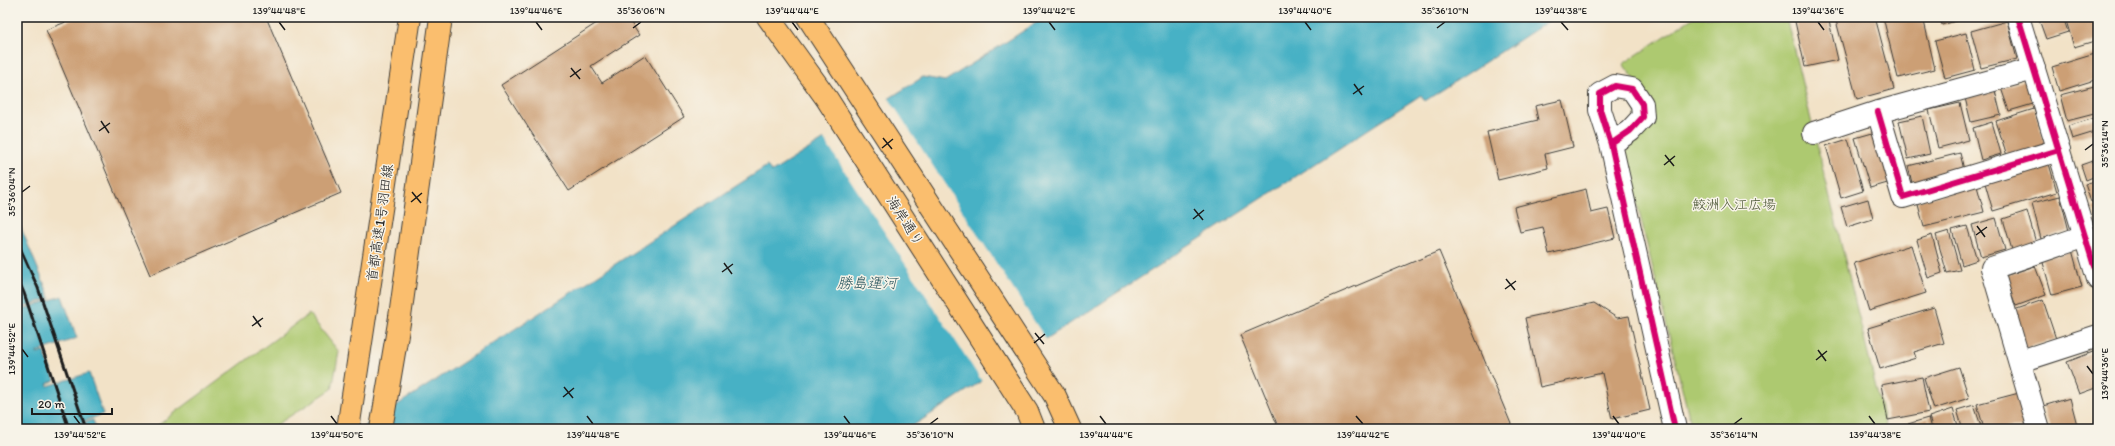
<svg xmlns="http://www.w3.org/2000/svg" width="2115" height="446" font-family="Itim,'Klee One',sans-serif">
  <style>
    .green { fill: #adc96f; stroke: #647246 }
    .water { fill: #47b1c5; stroke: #326670 }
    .pier { fill: #f2e2c7 }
    .building { fill: #cc9f74 }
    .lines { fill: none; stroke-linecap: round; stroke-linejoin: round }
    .street-casing { stroke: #3c3a36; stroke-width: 24 }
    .primary-casing { stroke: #3c3a36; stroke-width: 24 }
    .highway-casing { stroke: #3c3a36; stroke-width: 24 }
    .street { stroke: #fff; stroke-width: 22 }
    .primary { stroke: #fabe6e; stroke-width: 22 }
    .highway { stroke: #fabe6e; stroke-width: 22 }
    .rail { stroke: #1c1c1c; stroke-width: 3 }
    .cycleway-casing { stroke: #f7f3e8; stroke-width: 8 }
    .cycleway { stroke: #d6006c; stroke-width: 6 }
    .ticks { fill: none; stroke: #1c1c1c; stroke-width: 1.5 }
    .labels { text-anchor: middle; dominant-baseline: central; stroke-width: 3; stroke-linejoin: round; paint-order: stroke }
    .park-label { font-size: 14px; fill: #4f5939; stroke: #f7f3e8 }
    .street-label { font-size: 14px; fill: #1c1c1c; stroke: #f7f3e8 }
    .water-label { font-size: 15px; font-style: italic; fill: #2d5860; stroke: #f7f3e8 }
    .neatline { fill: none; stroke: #1c1c1c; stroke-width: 1.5 }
    .ticks-label { font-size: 10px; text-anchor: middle; fill: #1c1c1c }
  </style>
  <rect width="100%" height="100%" fill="#f7f3e8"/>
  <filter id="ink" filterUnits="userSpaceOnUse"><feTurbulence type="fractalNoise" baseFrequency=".025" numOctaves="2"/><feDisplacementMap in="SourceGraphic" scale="8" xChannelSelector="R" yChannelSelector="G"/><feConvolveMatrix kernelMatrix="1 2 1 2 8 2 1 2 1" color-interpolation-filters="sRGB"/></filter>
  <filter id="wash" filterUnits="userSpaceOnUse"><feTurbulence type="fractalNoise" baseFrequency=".012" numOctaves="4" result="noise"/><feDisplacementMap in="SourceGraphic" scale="16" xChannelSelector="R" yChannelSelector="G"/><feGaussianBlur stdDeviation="0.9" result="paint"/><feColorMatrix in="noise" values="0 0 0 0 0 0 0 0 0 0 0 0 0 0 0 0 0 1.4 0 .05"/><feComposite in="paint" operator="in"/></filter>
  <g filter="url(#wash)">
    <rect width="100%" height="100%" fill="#f2e2c7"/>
    <g class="green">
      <polygon points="1694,17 1786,17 1886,429 1692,429 1623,146 1645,93 1623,64"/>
      <polygon points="309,314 339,352 332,389 270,429 153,429"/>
    </g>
    <g class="water">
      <polygon points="1045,17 1555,17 1425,101 1421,95 908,429 360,429 767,166 772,172 923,77 945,81"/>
      <polygon points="17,218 50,298 21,308 21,310 62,296 77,338 37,352 37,354 44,352 55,380 47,384 48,386 89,373 103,414 63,429 17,429"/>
      <polygon points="93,420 96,429 65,429"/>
    </g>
    <polygon class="pier" points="888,97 1047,341 983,383 823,138"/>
    <g id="blocks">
      <g class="building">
        <polygon points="78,17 266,17 341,193 150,275 46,30"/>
        <polygon points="606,17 627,17 639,35 591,66 602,83 645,55 684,117 569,191 501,85"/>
        <polygon points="1794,17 1828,17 1838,60 1805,67"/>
        <polygon points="1835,17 1875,17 1894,89 1857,99"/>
        <polygon points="1883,17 1923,17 1935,69 1898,78"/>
        <polygon points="1940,17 1969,17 1942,25"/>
        <polygon points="2038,17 2063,17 2068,32 2046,39"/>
        <polygon points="2065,17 2098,17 2098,40 2074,47"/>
        <polygon points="2007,21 2017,59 1981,68 1971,31"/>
        <polygon points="1966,33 1975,70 1945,78 1935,41"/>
        <polygon points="2098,53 2098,79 2059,91 2052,67"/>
        <polygon points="2026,80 2033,104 2009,111 2001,88"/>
        <polygon points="2098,85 2098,113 2067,121 2060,95"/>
        <polygon points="1995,91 2001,115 1971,122 1965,98"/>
        <polygon points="1562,100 1573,147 1545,154 1548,168 1498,180 1487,132 1538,120 1535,106"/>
        <polygon points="1960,103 1969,140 1938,148 1929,110"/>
        <polygon points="2034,109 2046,146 2008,159 1996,121"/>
        <polygon points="1922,116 1930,154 1908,159 1899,121"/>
        <polygon points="2098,117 2098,131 2072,139 2068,126"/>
        <polygon points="1992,122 2001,154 1981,160 1973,128"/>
        <polygon points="1876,132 1891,182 1870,188 1855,138"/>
        <polygon points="1848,139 1863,191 1841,198 1826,146"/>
        <polygon points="1960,153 1964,170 1912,183 1908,166"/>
        <polygon points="2098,159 2098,175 2086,180 2081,165"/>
        <polygon points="2049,164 2057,192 1993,211 1985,183"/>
        <polygon points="2098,180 2098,199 2091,202 2085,184"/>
        <polygon points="1977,186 1984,212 1924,227 1917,201"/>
        <polygon points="1586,189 1591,213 1608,209 1615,238 1549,254 1543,227 1520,232 1514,207"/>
        <polygon points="2060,196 2069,231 2041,239 2032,203"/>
        <polygon points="1868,199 1873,219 1847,227 1841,207"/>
        <polygon points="2098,206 2098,221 2093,208"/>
        <polygon points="2027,211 2036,243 2012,250 2003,219"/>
        <polygon points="1996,218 2005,250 1981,257 1972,225"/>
        <polygon points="1967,226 1977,260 1962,265 1952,230"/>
        <polygon points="1949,231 1960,270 1947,273 1936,235"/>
        <polygon points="1932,235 1942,273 1928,278 1917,240"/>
        <polygon points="1911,245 1926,293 1869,311 1854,263"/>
        <polygon points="2072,250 2082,287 2052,295 2042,259"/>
        <polygon points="1439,251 1511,424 1500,429 1279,429 1240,335"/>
        <polygon points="2035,266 2046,295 2016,306 2005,276"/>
        <polygon points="2043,300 2056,339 2026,348 2014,310"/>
        <polygon points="1594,303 1617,318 1629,316 1650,410 1612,419 1602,373 1540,387 1525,318"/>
        <polygon points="1934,308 1944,343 1914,352 1916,358 1880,369 1868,328"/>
        <polygon points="2098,350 2098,387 2079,394 2067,362"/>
        <polygon points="1959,367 1969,398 1934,409 1924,378"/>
        <polygon points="1922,377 1929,412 1888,420 1881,385"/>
        <polygon points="2019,393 2029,427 1984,429 1977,404"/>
        <polygon points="2070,398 2077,425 2062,429 2050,429 2043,406"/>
        <polygon points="1974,405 1982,429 1963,429 1957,410"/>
        <polygon points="1953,409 1959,429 1933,429 1929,417"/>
        <polygon points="1928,418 1931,429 1891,429"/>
        <polygon points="2098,426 2098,429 2088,429"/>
      </g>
    </g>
  </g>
  <g filter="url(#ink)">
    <use href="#blocks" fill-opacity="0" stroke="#3c3a36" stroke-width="1"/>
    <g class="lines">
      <defs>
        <g id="street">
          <polyline points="2018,17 2098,279"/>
          <polyline points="1878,112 1903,197 2059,150"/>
          <polyline points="1814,133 1878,112 2034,69"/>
          <polyline points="1611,144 1630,131 1643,117 1642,104 1632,89 1615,86 1600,94 1600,110 1611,144 1675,429"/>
          <polyline points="2021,361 2098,336"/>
          <polyline points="2039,429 1992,268 2085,236"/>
        </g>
        <g id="primary">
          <polyline points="768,17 827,99 1027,411 1034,429"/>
          <polyline points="808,17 1055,396 1070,429"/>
        </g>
        <g id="highway">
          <polyline points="348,429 410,17"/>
          <polyline points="381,429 400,317 441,17"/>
        </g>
      </defs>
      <use href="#street" class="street-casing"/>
      <use href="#primary" class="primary-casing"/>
      <use href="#highway" class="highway-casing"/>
      <use href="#street" class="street"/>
      <use href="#primary" class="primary"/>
      <use href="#highway" class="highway"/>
      <g class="rail">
        <polyline points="17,241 38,288 86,429"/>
        <polyline points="17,277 24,293 69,429"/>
      </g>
      <defs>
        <g id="cycleway">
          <polyline points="2018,17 2098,279"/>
          <polyline points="1878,112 1903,197 2059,150"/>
          <polyline points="1611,144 1630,131 1643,117 1642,104 1632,89 1615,86 1600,94 1600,110 1611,144 1675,429"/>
        </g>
      </defs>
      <use href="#cycleway" class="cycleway-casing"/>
      <use href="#cycleway" class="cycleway"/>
    </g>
  </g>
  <path class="ticks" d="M279,22l6,8M536,22l6,8M792,22l6,8M1049,22l6,8M1305,22l6,8M1561,22l7,8M1818,22l6,8M633,28l8,-6M1437,28l8,-6M571,68l9,11M570,77l11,-8M1354,84l8,11M1353,94l11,-8M101,121l8,12M99,131l11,-8M883,138l9,11M882,148l11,-9M2085,150l8,-6M1665,155l9,11M1664,165l11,-9M22,192l8,-6M412,192l9,11M411,202l11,-9M1194,209l9,11M1193,219l11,-9M1977,226l8,11M1976,235l11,-8M724,263l8,11M722,272l11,-8M1506,279l9,11M1505,289l11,-8M253,316l8,11M252,326l11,-8M1035,333l9,11M1034,343l11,-9M22,349l6,8M1818,350l8,11M1816,360l11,-9M2087,366l6,8M564,387l9,11M563,397l11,-9M74,416l6,8M331,416l6,8M587,416l6,8M844,416l6,8M1100,416l6,8M1356,416l7,8M1613,416l6,8M1869,416l6,8M930,424l8,-6M1734,424l8,-6"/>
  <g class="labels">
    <g class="park-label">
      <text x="1734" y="204">鮫洲入江広場</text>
    </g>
    <g class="street-label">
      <text transform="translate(905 221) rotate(57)">海岸通り</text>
      <text transform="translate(380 223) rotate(-82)">首都高速1号羽田線</text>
    </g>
    <g class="water-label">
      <text x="867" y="283">勝島運河</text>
    </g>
  </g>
  <rect width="2115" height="446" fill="none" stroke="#f7f3e8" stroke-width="44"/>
  <path d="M32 408v6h80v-6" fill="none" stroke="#1c1c1c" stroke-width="2"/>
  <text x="38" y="408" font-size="12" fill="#1c1c1c" stroke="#f7f3e8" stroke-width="3" paint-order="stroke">20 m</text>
  <rect x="22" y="22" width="2071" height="402" class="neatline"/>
  <g class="ticks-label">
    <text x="279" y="14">139°44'48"E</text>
    <text x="536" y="14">139°44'46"E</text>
    <text x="641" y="14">35°36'06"N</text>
    <text x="792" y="14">139°44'44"E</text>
    <text x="1049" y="14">139°44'42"E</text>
    <text x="1305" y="14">139°44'40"E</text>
    <text x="1445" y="14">35°36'10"N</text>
    <text x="1561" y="14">139°44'38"E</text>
    <text x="1818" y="14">139°44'36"E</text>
    <text transform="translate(2104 144) rotate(-90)" y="4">35°36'14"N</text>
    <text transform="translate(11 192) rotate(-90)" y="4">35°36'04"N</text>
    <text transform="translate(11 349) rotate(-90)" y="4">139°44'52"E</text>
    <text transform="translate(2104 374) rotate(-90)" y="4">139°44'36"E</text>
    <text x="80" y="438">139°44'52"E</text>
    <text x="337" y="438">139°44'50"E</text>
    <text x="593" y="438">139°44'48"E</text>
    <text x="850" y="438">139°44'46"E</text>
    <text x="930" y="438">35°36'10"N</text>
    <text x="1106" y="438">139°44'44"E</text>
    <text x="1363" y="438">139°44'42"E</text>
    <text x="1619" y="438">139°44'40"E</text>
    <text x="1734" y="438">35°36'14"N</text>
    <text x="1875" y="438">139°44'38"E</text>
  </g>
</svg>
